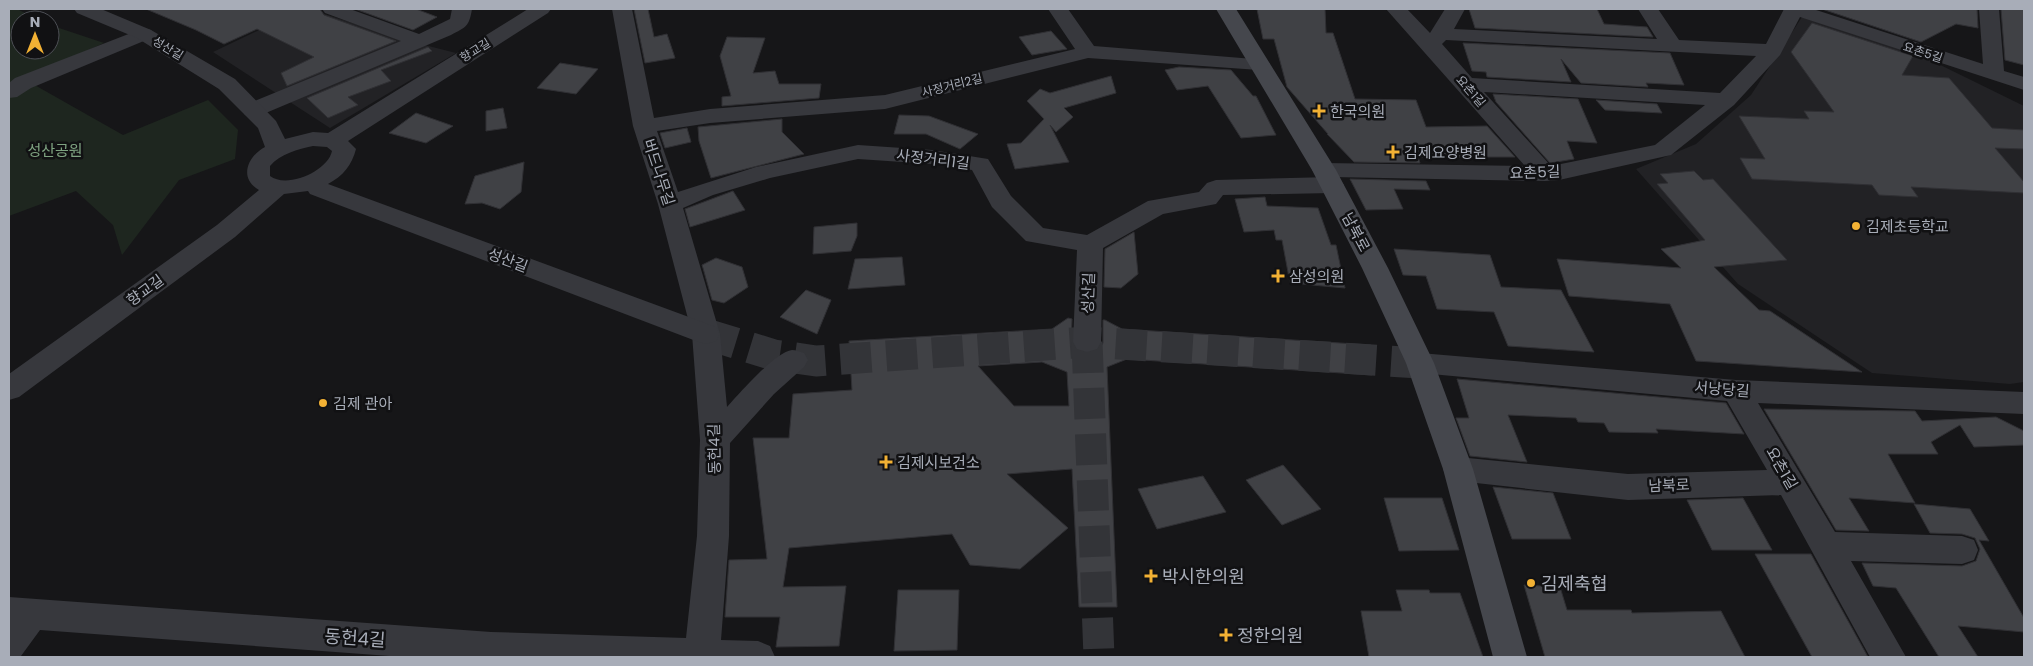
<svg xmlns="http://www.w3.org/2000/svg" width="2033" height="666" font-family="Poppins,'Noto Sans KR',sans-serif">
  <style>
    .built { fill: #222225 }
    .green { fill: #1e261f }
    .building { fill: #404145; stroke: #303034; fill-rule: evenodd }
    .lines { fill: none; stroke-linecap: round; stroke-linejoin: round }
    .minor-tunnel { stroke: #333438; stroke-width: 31; stroke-dasharray: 31 15; stroke-linecap: butt }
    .minor { fill: #37383d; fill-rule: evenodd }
    .tertiary { fill: #37383d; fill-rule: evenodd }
    .secondary { fill: #45474d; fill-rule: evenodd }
    .poi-dot { fill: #f2b134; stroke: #111113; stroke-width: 2 }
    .labels { text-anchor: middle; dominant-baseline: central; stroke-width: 5; stroke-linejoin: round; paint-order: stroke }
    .far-street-label { font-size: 12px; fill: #a8adb8; stroke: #111113 }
    .poi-label { font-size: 15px; fill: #a8adb8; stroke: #111113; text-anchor: start }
    .park-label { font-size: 15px; fill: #7fa381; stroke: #111113 }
    .street-label { font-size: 15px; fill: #a8adb8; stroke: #111113 }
    .near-poi-label { font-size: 18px; fill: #a8adb8; stroke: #111113; text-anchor: start }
    .near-street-label { font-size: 18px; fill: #a8adb8; stroke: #111113 }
  </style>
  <rect width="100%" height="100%" fill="#161618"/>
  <g class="built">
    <polygon points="303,9 309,9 409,41 456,53 330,128 213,52"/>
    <polygon points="1802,17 1920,55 2024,106 2024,382 2010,384 1872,373 1738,284 1636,169 1696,144 1751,95"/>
  </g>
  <polygon class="green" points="9,9 17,9 39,20 20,20 20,50 50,50 50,25 104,43 24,79 123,135 208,100 238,130 235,159 179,180 122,255 113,225 76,191 9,216"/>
  <g class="building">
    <polygon points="146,9 320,9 324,15 396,41 287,86 281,73 314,57 257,29 224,44 196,30"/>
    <polygon points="355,9 416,9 437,17 413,30"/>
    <polygon points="634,9 648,9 654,37 667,34 675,58 645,63"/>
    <polygon points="1257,9 1325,9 1326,33 1333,33 1355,99 1416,100 1426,127 1487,126 1515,157 1418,157 1420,163 1354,162 1327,134 1328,134 1287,87 1274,39 1263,39"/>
    <polygon points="1469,9 1597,9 1604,24 1647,27 1653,37 1475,28"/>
    <polygon points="1822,9 1977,9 1978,28 1956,24 1921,42"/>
    <polygon points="2001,9 2024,9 2024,65 2005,60"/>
    <polygon points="1812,23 1913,56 1902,75 1949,78 1992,128 2024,130 2024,149 1995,148 2024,182 2024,193 1911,187 1918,197 1879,195 1872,185 1752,179 1740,158 1765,159 1739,116 1809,119 1804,111 1834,112 1791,52"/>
    <polygon points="1051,31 1067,49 1032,55 1019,37"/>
    <polygon points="727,37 765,38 753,73 775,71 779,84 821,84 819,98 722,106 722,97 731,96 720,56"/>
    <polygon points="1463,43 1670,53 1684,85 1646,83 1648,87 1581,83 1561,59 1571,82 1487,77 1486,72 1472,71"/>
    <polygon points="428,47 432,51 381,70 391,81 348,97 358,105 328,118 307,98"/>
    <polygon points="560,63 598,69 576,94 537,88"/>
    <polygon points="1179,67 1231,70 1253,96 1256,96 1276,135 1241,138 1208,86 1177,90 1165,70"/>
    <polygon points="1111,76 1116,93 1064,108 1073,117 1056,132 1050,125 1069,162 1015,169 1007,144 1021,143 1044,119 1027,101 1040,89 1050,93"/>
    <polygon points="1493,94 1578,99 1597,143 1567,141 1574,159 1550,163 1496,102"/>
    <polygon points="1596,100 1657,104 1662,113 1605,110"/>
    <polygon points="503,108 507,128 486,131 486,111"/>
    <polygon points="416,113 453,126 426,143 389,133"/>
    <polygon points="899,115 929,116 978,134 960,149 926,134 894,134"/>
    <polygon points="782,119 782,132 804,154 711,178 699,141 698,127"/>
    <polygon points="687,128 691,142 665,148 660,133"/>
    <polygon points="524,162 521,192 500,209 482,203 465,204 475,176"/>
    <polygon points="1694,171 1703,180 1713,179 1787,260 1714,267 1759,310 1770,311 1862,372 1696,361 1670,304 1569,296 1557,259 1681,268 1661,249 1705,240 1657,184 1668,183 1660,174"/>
    <polygon points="1350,179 1426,181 1430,190 1394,189 1403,209 1366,210"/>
    <polygon points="733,191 745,210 690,227 685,209"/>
    <polygon points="1265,197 1267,206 1318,208 1331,245 1336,245 1345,288 1290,283 1282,240 1276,240 1274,230 1244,232 1235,199"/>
    <polygon points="857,223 857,236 851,251 813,254 814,227"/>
    <polygon points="1134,232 1138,274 1121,288 1104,287 1105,249"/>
    <polygon points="1394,249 1490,255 1501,287 1561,290 1594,352 1508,346 1494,312 1437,309 1426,276 1403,275"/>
    <polygon points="902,257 905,285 848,289 855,259"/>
    <polygon points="716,258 742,267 748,287 724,303 712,300 703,268 702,265"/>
    <polygon points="806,290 831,300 817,334 780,317"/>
    <path d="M1068,318l4,1 -1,24 5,8 10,3 12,-3 5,-8v-23h2l17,9 249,16 1,30 -245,-16 -20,8 10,240h-38l-7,-138 -65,5 61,54 -48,41 -50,-4 -18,-31 -163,14 -6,39 63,-1 -7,60 -63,1 4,-30h-55l4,-57 38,-1 -14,-121h36l4,-44 59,-4 -3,-49 203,-12zM1042,362l25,10 2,34h-55l-36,-40z"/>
    <polygon points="1457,379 1726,403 1744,434 1656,429 1658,433 1609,432 1604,423 1578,422 1576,418 1508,415 1527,462 1470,456 1456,418 1469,418"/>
    <polygon points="1764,409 1915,411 1922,421 1996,417 2024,431 2024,445 1974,447 1960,425 1931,442 1938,454 1888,454 1915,503 1849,498 1869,531 1836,530"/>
    <polygon points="1283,465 1321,509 1282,525 1246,480"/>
    <polygon points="1203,476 1226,512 1157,529 1138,489"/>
    <polygon points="1493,487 1553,493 1571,539 1512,539"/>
    <polygon points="1384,498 1442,498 1459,550 1399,551"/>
    <polygon points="1743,498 1772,550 1712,550 1687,500"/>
    <polygon points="1914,504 1970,509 1989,541 1979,540 2024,618 2024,632 1958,626 1978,657 1939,657 1896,588 1873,586 1862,563 1962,566 1976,561 1980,549 1975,538 1962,534 1930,533"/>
    <polygon points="1755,554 1811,554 1868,657 1812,657"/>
    <polygon points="1524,585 1560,587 1567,610 1631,610 1632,613 1721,611 1745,657 1545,657"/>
    <polygon points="898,590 959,590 957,650 894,651"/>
    <polygon points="1396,590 1429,590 1430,593 1460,593 1483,657 1369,657 1361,611 1402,611"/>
  </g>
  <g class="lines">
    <g class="minor-tunnel">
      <polyline points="706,334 774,355 816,361 1087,342 1420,363"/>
      <polyline points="1087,342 1099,657"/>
    </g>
    <g class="minor">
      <path d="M322,9h28l69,25 31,-15 2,-10h20c-3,18 -6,18 -21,26l-190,80 -8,2 -8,-2 -3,-5 3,-5 156,-64 -76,-28z"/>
      <path d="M612,9h20l22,109 56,-9 175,-14 190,-46 -27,-40h20l26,37 172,14 4,4 -4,4 -7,2 -171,-12 -203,51 -175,14 -53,8 21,61 78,-25 102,-22 74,5 56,9 23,37 32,32 44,7 61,-34 51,-9 8,-9 9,-3 116,-3 -16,-2 -4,-5 4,-5 8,-2 201,3 -139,-157h21l23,24 15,-24h20l-11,20 203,10 -19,-30h20l21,31 87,4 18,-35h29l170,55 -4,-55h20l5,62 20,6v13l-224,-73 -20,38 -46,50 -63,50 -112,25 -14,1 -213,-4 8,3 4,5 -4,5 -8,3 -109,2 -7,9 -53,10 -60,34 -2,94 -4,7 -10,3 -10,-3 -4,-7 4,-92 -51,-9 -34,-34 -20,-37 -40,-6 -74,-5 -88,19 -57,17 -30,13 37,126 7,73c12,-13 48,-55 65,-57 4,0 8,2 12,3l4,7 -4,7 -30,27 -44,49 -1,93 -8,104 37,1 12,5 5,11h-372l-363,-27 -19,26 -12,1v-60l482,35 195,6 11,-102 3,-96 -8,-106 -34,-130 -25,-78zM1446,40l310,16 -36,37 -248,-15 -30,-34zM1484,92l221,13 -50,40 -104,21z"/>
      <polygon points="144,28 151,30 154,34 151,38 31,88 17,97 9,98 9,83 15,78"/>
      <polygon points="1420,353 1736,380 2024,392 2024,414 1758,403 1835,532 1962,536 1974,540 1978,550 1974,560 1962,564 1851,561 1906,657 1870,657 1781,495 1628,500 1458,481 1447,478 1443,469 1447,460 1458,457 1628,474 1767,470 1727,401 1420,373 1410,370 1406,363 1410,356"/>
    </g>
    <path class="tertiary" d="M74,9h27l50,21 84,49 41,42 9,18 28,-7 15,1 200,-124h23l-3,4 -200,128 8,8c-4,16 -13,27 -28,35l388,143 4,7 -4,7 -10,3 -10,-3 -386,-147 -2,-3 -24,3 -49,43 -216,160 -10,3v-26l208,-149 42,-35c-21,-12 -11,-34 6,-43l-7,-19 -39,-39 -82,-51 -60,-25zM313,146l14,1 5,4c-4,20 -45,38 -62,25v-10c10,-12 28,-17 43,-20z"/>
    <polygon class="secondary" points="1216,9 1236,9 1336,170 1388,268 1434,363 1473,469 1527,657 1493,657 1443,469 1406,363 1362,268 1312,170"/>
  </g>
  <g class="poi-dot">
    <path d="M1316.5 103.5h5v5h5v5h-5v5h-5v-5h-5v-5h5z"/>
    <path d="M1390.5 144.5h5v5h5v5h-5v5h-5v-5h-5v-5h5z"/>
    <circle cx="1856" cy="226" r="5"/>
    <path d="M1275.5 268.5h5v5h5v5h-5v5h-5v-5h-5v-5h5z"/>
    <circle cx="323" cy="403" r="5"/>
    <path d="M883.5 454.5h5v5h5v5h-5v5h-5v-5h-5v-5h5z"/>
    <path d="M1148.5 568.5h5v5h5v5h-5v5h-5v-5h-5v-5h5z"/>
    <circle cx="1531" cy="583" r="5"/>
    <path d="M1223.5 627.5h5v5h5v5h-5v5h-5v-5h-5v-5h5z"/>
  </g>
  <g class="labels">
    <g class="far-street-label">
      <text transform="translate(168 48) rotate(31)">성산길</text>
      <text transform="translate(475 50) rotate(-32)">향교길</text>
      <text transform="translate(1923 52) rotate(18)">요촌5길</text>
      <text transform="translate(952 85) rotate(-14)">사정거리2길</text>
      <text transform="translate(1471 91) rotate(49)">요촌1길</text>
    </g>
    <g class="poi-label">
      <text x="1330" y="111">한국의원</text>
      <text x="1404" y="152">김제요양병원</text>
      <text x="1866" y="226">김제초등학교</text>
      <text x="1289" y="276">삼성의원</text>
      <text x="333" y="403">김제 관아</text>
      <text x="897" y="462">김제시보건소</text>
    </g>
    <g class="park-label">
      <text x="55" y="150">성산공원</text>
    </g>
    <g class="street-label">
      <text transform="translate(933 159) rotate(7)">사정거리1길</text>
      <text transform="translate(659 172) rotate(72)">버드나무길</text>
      <text transform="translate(1535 172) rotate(-2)">요촌5길</text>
      <text transform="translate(1356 232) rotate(62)">남북로</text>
      <text transform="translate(508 260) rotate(20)">성산길</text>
      <text transform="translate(145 290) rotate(-36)">향교길</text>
      <text transform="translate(1088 293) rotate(-88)">성산길</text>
      <text transform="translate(1722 389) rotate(4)">서낭당길</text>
      <text transform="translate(714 449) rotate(-91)">동헌4길</text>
      <text transform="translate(1782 468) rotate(60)">요촌1길</text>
      <text transform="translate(1669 485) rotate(-2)">남북로</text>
    </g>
    <g class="near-poi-label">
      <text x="1162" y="576">박시한의원</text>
      <text x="1541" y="583">김제축협</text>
      <text x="1237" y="635">정한의원</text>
    </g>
    <g class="near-street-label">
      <text transform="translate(355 638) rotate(4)">동헌4길</text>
    </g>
  </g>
  <rect width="2033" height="666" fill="none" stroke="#a8adb8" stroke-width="20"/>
  <g transform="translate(35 35)"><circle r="24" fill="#111113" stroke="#4d4f55"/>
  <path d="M0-4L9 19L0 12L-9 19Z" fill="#f2b134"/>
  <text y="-8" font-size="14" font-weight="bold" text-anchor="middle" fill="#a8adb8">N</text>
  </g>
</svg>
